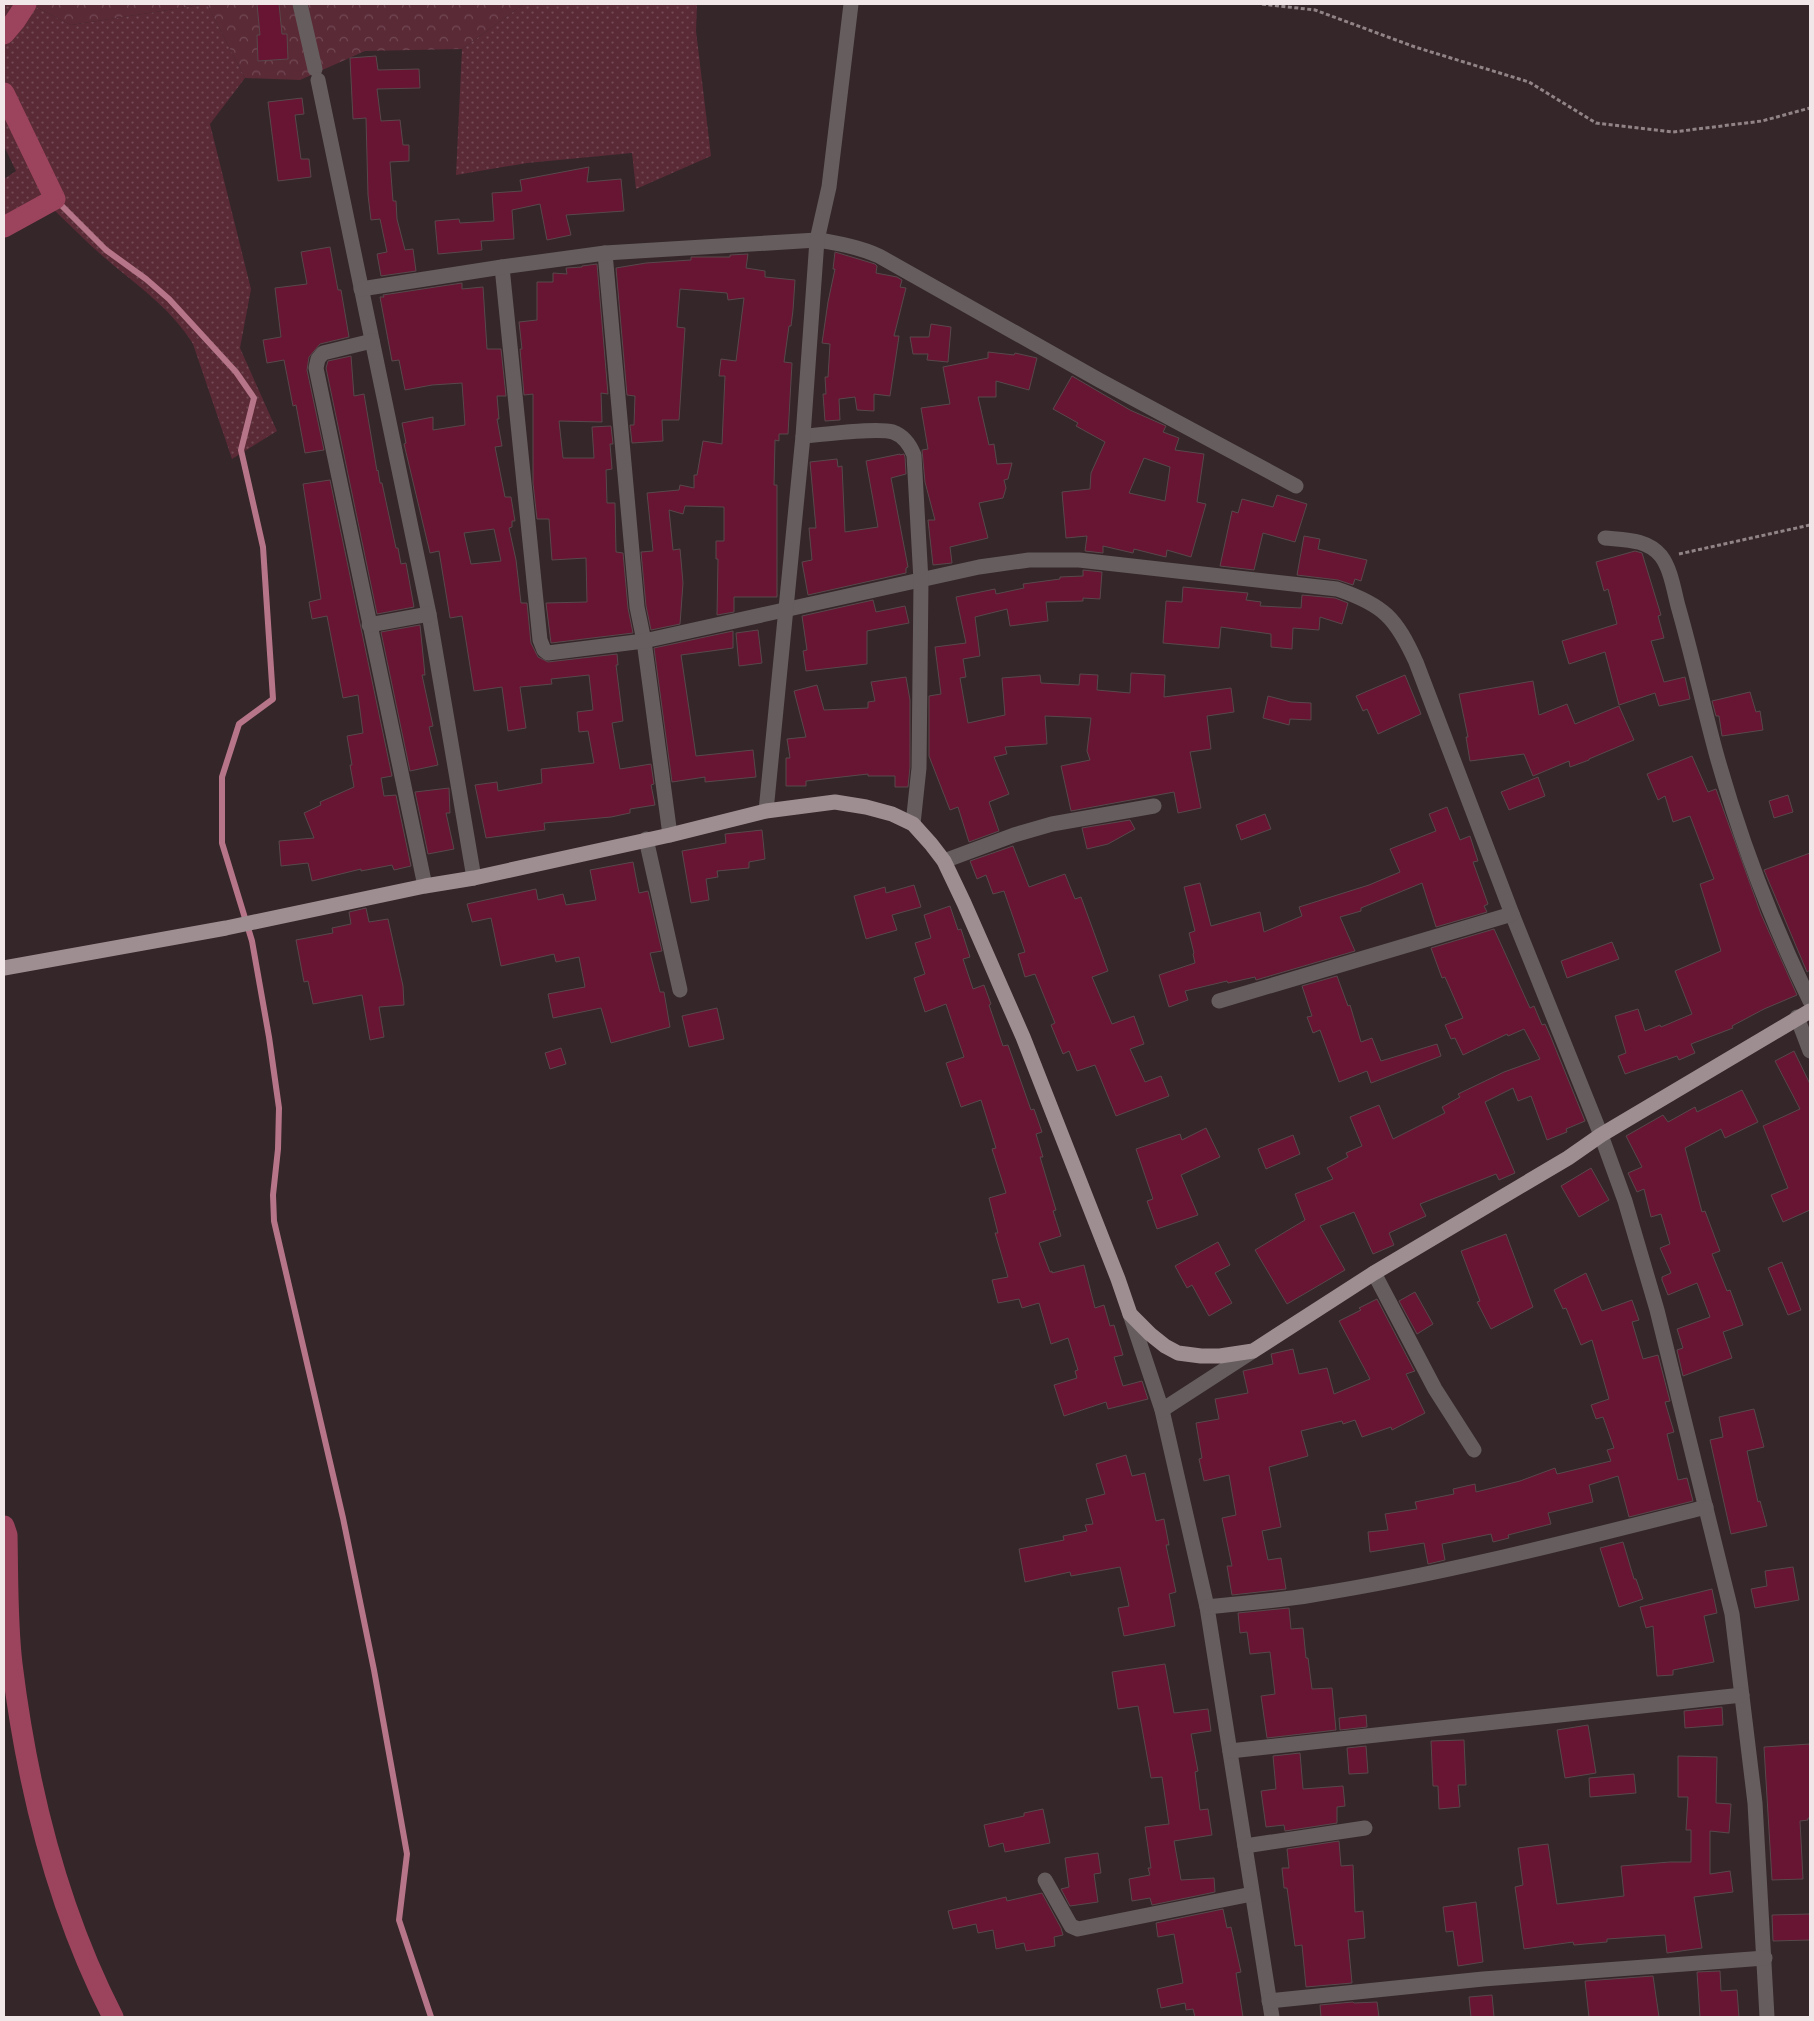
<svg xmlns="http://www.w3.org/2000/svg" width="1814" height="2021" font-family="'Open Sans',sans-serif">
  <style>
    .grass { fill: url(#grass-dots) }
    .park { fill: url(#park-crowns) }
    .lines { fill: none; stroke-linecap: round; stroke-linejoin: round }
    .stream { stroke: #b67588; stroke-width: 6 }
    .canal { stroke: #9c445e; stroke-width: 21 }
    .building { fill: #681433; stroke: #58484b; fill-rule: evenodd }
    .path { stroke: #918487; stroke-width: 3; stroke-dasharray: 4 2.5; stroke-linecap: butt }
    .minor { stroke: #655d5e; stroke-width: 15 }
    .major { stroke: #9e8e91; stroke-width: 15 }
  </style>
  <defs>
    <pattern id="grass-dots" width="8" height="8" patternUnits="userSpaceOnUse" patternTransform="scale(1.25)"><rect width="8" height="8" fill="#5a2a37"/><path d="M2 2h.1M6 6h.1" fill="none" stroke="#724954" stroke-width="1.8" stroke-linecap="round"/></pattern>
    <pattern id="park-crowns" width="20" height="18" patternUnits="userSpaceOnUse" patternTransform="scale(1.25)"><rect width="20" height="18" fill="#5a2a37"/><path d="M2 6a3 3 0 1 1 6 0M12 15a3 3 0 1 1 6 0" fill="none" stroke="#724954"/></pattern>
  </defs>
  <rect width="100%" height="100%" fill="#352629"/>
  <g class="grass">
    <path d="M4,4h26l41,21 136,-21 38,74 -35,46 41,165 -11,59 37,83 -45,28 -39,-115c-21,-34 -51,-55 -81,-80 -22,-18 -42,-39 -62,-58l-46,28v-55l12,-8 -12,-25z"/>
    <polygon points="524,4 697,4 696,31 711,156 636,189 632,153 527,163 456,175 462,49"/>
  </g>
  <polygon class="park" points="30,4 524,4 462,49 365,51 300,80 245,78 207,4 71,25"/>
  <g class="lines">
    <polyline class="stream" points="55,199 106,250 146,279 169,299 236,372 254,398 241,450 263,547 273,699 239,724 222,777 222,843 252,941 269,1037 279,1108 278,1149 273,1195 274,1221 343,1518 374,1670 396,1792 407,1854 399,1920 431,2017"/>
    <g class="canal">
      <polyline points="4,34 15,21 26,4"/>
      <polyline points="4,93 55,199 4,227"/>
      <path d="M4,1526l3,9c1,43 0,87 5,129 15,122 45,244 101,353"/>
    </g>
  </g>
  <g class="building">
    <polygon points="257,4 279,4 282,34 287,34 288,59 258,61 257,35 260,35"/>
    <polygon points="376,56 378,70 419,69 420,88 377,89 381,121 400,120 403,145 409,145 409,161 390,162 393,201 396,201 397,219 405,250 413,249 416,271 381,276 377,254 387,252 380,219 371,220 368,195 366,118 353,119 350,58"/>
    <polygon points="302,98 304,114 295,115 301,159 309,159 311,177 278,181 268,102"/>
    <polygon points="589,167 587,182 621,179 624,211 566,215 571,235 547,240 540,204 512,210 514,239 481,241 482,250 438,254 435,221 459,219 460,223 494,221 492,193 522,191 520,180"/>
    <polygon points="330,247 338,290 341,290 349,337 320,344 309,357 307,370 324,450 305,453 296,405 293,406 284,360 267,363 263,340 281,337 275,288 307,284 301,252"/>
    <polygon points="835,252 875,264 877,266 876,273 897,277 902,280 900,287 906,288 894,336 899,336 890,396 874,394 874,411 857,410 855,397 839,399 840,420 825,421 823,394 826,394 825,377 828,377 830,344 822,343 828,302 835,269 833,269"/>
    <polygon points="748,254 746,268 765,271 765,277 795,280 793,310 791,326 789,326 784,362 792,363 788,434 779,434 779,441 775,440 774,485 777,485 777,597 734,597 734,612 717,615 718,559 716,559 716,541 724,541 724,507 685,506 683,514 669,510 673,550 680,549 683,583 680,624 651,630 646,606 641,552 653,551 647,493 679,490 680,485 694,488 694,475 697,475 703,441 722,444 725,376 719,376 721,359 736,361 744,298 728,300 727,293 680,289 677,327 685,328 679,420 662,420 663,441 632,443 630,425 634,425 635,396 627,395 616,268 646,263 691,260 691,257 730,257 730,255"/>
    <polygon points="597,264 608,394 601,393 602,422 559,421 563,458 594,458 592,427 611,426 613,444 610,444 612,469 606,470 607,503 615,503 616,552 623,553 628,608 633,633 551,643 546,603 587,602 586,558 552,560 549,519 537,519 533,483 533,394 524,395 520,349 522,349 519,322 537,320 537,282 553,282 553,273 567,274 566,268 582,267 582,266"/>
    <path d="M462,283v6l21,-2 4,62h14l5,47h-9l2,23h-2l5,27 -7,1 10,50h6l4,24h-3v6l-3,1 7,32 5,43h6l4,40 7,14 10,5 69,-8 1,11h-2l7,56 -11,2 8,46 31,-5 3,20 -3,1 4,20 -25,4v4l-19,4 -67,6 1,7 -59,8 -11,-53 22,-3 1,9 44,-8 -1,-14 53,-6 -6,-32 -9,1 -2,-20 16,-2 -4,-35 -38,4 1,5 -32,3 6,41 -18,3 -6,-44 -28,4 -12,-75 -12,2 -11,-67 -9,2 -26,-109 2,-1 -4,-20 31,-6v13l32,-5 -3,-42 -30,2 -27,5 -6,-30 -7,1 -12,-64h4l-1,-2zM494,529l7,32 -30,3 -7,-31z"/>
    <polygon points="931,324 951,327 948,362 927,360 928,354 913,354 910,337 929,337"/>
    <polygon points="988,352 1014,355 1015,353 1037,358 1029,390 996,381 996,397 978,397 989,445 994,444 997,464 1012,463 1008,479 1004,480 1006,488 1003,498 979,503 988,538 950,547 952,563 933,565 928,520 935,520 925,482 922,450 928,449 921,408 950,404 943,367 988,358"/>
    <polygon points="351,356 354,396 364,394 377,471 378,470 380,483 382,483 396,548 398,548 401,564 406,563 414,607 377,614 326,368 328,361"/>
    <path d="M1072,376l58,34 36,16 -3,6 16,6 -4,12 29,4 -7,48 9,2 -15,53 -24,-7 -1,7 -32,-8 -1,4 -30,-7v7l-18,-2 2,-15 -21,2 -4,-46 28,-3 1,-16 14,-31 -29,-16 2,-3 -25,-14zM1144,458l26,9 -5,34 -36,-8z"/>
    <polygon points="900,454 900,455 904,454 905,457 906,474 891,478 908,567 906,568 906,573 808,595 802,562 812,560 809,528 816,528 810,462 837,459 838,467 842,466 845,532 878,527 866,461"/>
    <polygon points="330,480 392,776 381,778 384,796 396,795 411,866 394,870 392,865 361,871 361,869 312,881 308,863 281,866 279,841 314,838 304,813 321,805 320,802 354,787 350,765 352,765 347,736 363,733 358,695 343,698 327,616 312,619 309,602 321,599 303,484"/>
    <polygon points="1277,495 1307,504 1295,542 1263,533 1254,570 1220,566 1232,511 1238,513 1242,499 1273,507"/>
    <polygon points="1304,536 1320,539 1318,549 1367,560 1361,581 1355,579 1353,585 1338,580 1297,575"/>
    <polygon points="1635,551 1642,553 1661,615 1658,616 1664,638 1651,641 1664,682 1685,677 1690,699 1659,706 1655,693 1619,705 1605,652 1569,664 1562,641 1617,624 1608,589 1604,591 1596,562"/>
    <polygon points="1083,570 1102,572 1100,599 1083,598 1083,601 1046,602 1048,621 1010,626 1007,609 975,617 980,656 963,659 966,677 960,678 968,723 1005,715 1002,678 1040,675 1041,683 1079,685 1080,674 1098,675 1097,690 1130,693 1131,673 1165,675 1164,697 1231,688 1234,712 1207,716 1211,749 1190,752 1201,808 1178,813 1174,792 1071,811 1061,766 1090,760 1087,751 1091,718 1045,716 1047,744 1005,747 1007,754 994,757 1009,794 989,802 999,831 969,842 958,807 950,810 929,756 929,696 941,694 935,647 966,643 956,597 995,589 996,594 1024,588 1023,584 1060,579 1060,577 1083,576"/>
    <polygon points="1183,587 1248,593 1246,600 1261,602 1260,606 1301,608 1302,595 1335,598 1348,603 1342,624 1320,617 1319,630 1293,628 1292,649 1271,647 1271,634 1221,627 1219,648 1163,643 1166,601 1182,602"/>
    <polygon points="873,600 876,612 905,606 909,623 867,631 867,664 806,671 803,651 807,650 802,616"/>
    <polygon points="420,625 425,675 422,675 433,726 429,727 438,765 410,771 381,632"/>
    <polygon points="758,630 762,663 739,666 736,633"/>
    <polygon points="733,631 733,648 681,655 696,756 753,750 756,777 705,782 705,777 672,782 654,648"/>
    <polygon points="1405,675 1421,714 1378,734 1367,709 1363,711 1356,696"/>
    <polygon points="906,677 910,700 910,767 908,787 895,787 895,776 868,776 868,774 806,781 806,786 786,786 786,758 790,758 787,739 806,737 794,691 817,685 824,710 868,708 868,702 875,701 871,682"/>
    <polygon points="1533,681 1539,715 1567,704 1575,724 1619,706 1634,740 1589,759 1589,760 1570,767 1569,761 1533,776 1524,754 1470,761 1466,737 1468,737 1459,694"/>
    <polygon points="1750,692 1756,712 1760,711 1763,730 1722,736 1719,716 1716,716 1712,701"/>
    <polygon points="1268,696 1291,702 1311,703 1311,720 1290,719 1289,725 1263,718"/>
    <polygon points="1692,756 1708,792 1716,789 1761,914 1797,995 1764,1009 1732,1026 1733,1028 1691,1044 1695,1053 1679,1060 1677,1056 1625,1074 1618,1056 1626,1053 1615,1016 1638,1009 1645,1031 1660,1025 1661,1027 1692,1014 1675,971 1721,951 1700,884 1714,879 1690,816 1673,822 1665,796 1658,800 1647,774"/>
    <polygon points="1538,777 1545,796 1509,810 1501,792"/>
    <polygon points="449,788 450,813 446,813 454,849 428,854 415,792"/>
    <polygon points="1788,795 1793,812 1774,818 1769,801"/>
    <polygon points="1447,807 1460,840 1470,836 1478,861 1473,862 1488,904 1484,906 1487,912 1436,927 1422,883 1361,908 1361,911 1340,917 1355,951 1256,980 1255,977 1228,983 1227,981 1185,991 1188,1000 1169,1007 1159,975 1195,963 1193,954 1194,953 1189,933 1195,931 1184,887 1200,883 1211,926 1260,912 1264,932 1302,916 1299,907 1369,885 1400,872 1390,849 1436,831 1429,814"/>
    <polygon points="1265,814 1271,829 1241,840 1236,825"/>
    <polygon points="1130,820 1135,829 1108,844 1087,849 1082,828"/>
    <polygon points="762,830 765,859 749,862 749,868 717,871 718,877 706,879 709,900 691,903 682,851 726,843 725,834"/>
    <polygon points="1013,846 1029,887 1065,874 1075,899 1081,897 1108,971 1092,977 1112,1024 1134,1016 1144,1044 1130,1049 1145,1082 1161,1076 1169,1096 1116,1116 1095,1065 1077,1071 1069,1051 1063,1054 1051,1025 1055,1023 1035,974 1025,977 1018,954 1025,952 1004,891 993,894 986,875 977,879 970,861"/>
    <polygon points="1810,853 1810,970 1807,972 1764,870"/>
    <polygon points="633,862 639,893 648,891 662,951 650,953 660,992 664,992 670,1027 611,1043 601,1008 553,1018 548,994 585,987 579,957 556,962 554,954 501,966 491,918 472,922 467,904 536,889 538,900 563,894 566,905 596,900 590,870"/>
    <polygon points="914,885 921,907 892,915 897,930 866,939 854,896 885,887 886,893"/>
    <polygon points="950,906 958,930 961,929 970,957 963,959 973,989 984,985 991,1004 989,1005 1003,1046 1008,1045 1031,1110 1034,1109 1042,1132 1036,1134 1043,1157 1040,1157 1056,1210 1053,1211 1061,1236 1039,1243 1050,1272 1052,1271 1052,1273 1084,1265 1095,1308 1104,1305 1110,1326 1114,1325 1123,1355 1114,1357 1123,1386 1142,1381 1148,1399 1108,1409 1106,1402 1064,1416 1054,1385 1077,1378 1075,1371 1078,1370 1068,1338 1051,1344 1039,1303 1022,1308 1019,1299 998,1303 992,1280 1008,1277 995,1233 998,1233 989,1198 1006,1193 992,1149 996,1148 981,1100 961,1107 946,1063 964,1057 946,1004 925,1012 914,978 925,974 915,943 931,938 924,915"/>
    <polygon points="366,908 369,922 388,919 403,986 404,1005 379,1007 384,1037 370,1040 362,995 313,1004 308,981 304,982 296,940 333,933 332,928 351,924 349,912"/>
    <polygon points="1494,929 1530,1008 1534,1006 1542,1025 1545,1024 1550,1035 1585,1121 1566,1129 1567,1132 1547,1140 1531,1096 1518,1101 1513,1088 1485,1102 1515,1173 1499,1180 1496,1174 1420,1204 1426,1216 1389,1233 1394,1245 1373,1254 1354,1212 1320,1226 1345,1270 1287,1304 1255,1250 1305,1220 1295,1194 1333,1179 1327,1168 1348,1157 1346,1153 1362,1146 1350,1117 1379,1105 1393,1139 1445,1113 1442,1107 1460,1097 1458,1094 1504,1072 1540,1059 1524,1029 1508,1036 1507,1034 1463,1055 1455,1038 1451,1039 1445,1025 1463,1018 1445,977 1442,978 1431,948"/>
    <polygon points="1612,942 1619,959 1567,978 1561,961"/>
    <polygon points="1337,976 1348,1006 1350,1005 1361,1042 1372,1038 1381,1061 1437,1044 1441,1056 1371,1083 1367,1071 1339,1082 1320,1030 1313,1033 1307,1017 1312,1016 1302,986"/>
    <polygon points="717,1008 724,1039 689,1047 682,1016"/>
    <polygon points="561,1048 566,1064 550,1069 545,1053"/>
    <polygon points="1794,1051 1810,1084 1810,1210 1783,1222 1771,1195 1788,1188 1763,1126 1800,1109 1775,1061"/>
    <polygon points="1742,1090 1758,1122 1725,1138 1721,1129 1685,1148 1702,1212 1705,1211 1720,1251 1712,1254 1727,1291 1730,1290 1743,1325 1723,1332 1732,1358 1683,1376 1677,1350 1683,1348 1677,1329 1710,1317 1697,1283 1668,1295 1662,1280 1662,1277 1671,1273 1660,1248 1670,1244 1661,1214 1651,1217 1644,1189 1637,1192 1628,1173 1642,1167 1626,1136 1663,1115 1668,1122 1695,1107 1697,1112"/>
    <polygon points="1206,1128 1220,1157 1181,1175 1198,1215 1157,1229 1147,1201 1153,1199 1136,1149 1180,1134 1182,1140"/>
    <polygon points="1293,1135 1300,1154 1266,1169 1258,1149"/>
    <polygon points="1591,1168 1609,1200 1579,1217 1561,1186"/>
    <polygon points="1506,1234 1533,1307 1491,1329 1477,1302 1480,1301 1461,1251"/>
    <polygon points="1218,1242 1230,1265 1215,1273 1232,1303 1209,1316 1192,1285 1187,1288 1175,1266"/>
    <polygon points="1782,1262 1801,1310 1788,1315 1768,1268"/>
    <polygon points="1586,1273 1602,1311 1632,1300 1639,1320 1632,1322 1643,1359 1658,1355 1670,1401 1665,1402 1674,1432 1667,1434 1678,1480 1687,1478 1693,1501 1629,1517 1618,1476 1589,1485 1593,1502 1548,1513 1551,1524 1508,1535 1509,1538 1493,1542 1491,1534 1442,1544 1445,1560 1428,1564 1424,1543 1370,1552 1368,1532 1388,1530 1385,1514 1417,1509 1415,1502 1454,1494 1453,1489 1475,1484 1476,1492 1520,1481 1555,1468 1557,1474 1611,1461 1607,1450 1614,1448 1603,1417 1596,1419 1591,1405 1609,1399 1592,1340 1581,1345 1566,1308 1563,1309 1554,1290"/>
    <polygon points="1415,1292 1433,1324 1417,1334 1399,1301"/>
    <polygon points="1377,1299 1414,1370 1415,1371 1406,1374 1425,1413 1392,1430 1391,1427 1362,1437 1355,1420 1343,1424 1342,1421 1301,1431 1308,1456 1269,1467 1281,1527 1262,1531 1268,1560 1281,1558 1286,1589 1232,1595 1227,1566 1232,1566 1222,1518 1236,1515 1229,1475 1204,1481 1199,1459 1202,1458 1196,1423 1219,1419 1215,1399 1248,1393 1243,1371 1273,1364 1271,1354 1293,1349 1299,1374 1327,1368 1334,1394 1370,1379 1339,1321 1361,1310 1359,1308"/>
    <polygon points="1754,1409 1764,1447 1747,1451 1758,1502 1760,1501 1767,1526 1731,1534 1710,1440 1723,1437 1719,1417"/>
    <polygon points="1126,1455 1132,1476 1145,1473 1156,1521 1164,1519 1169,1545 1166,1545 1176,1592 1169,1594 1175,1626 1124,1636 1118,1608 1129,1606 1120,1567 1071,1576 1070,1572 1025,1582 1019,1549 1064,1540 1063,1536 1087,1531 1085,1525 1093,1524 1086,1499 1105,1494 1096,1464"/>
    <polygon points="1623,1542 1634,1579 1636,1579 1643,1599 1619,1607 1600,1548"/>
    <polygon points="1793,1567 1799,1600 1755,1608 1751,1589 1767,1586 1765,1571"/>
    <polygon points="1712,1589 1717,1613 1704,1616 1714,1662 1673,1670 1673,1675 1657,1676 1653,1626 1646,1628 1640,1607"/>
    <polygon points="1289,1608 1291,1629 1303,1628 1306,1658 1308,1658 1312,1689 1332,1688 1336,1730 1267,1738 1261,1696 1275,1694 1270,1652 1250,1654 1247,1632 1240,1633 1238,1613"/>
    <polygon points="1165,1664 1174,1713 1208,1709 1211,1731 1191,1734 1198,1771 1195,1772 1200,1810 1208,1809 1212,1835 1174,1841 1181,1880 1214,1878 1215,1892 1152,1905 1150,1898 1132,1901 1129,1879 1150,1875 1148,1868 1151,1868 1145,1827 1169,1824 1162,1777 1151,1778 1138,1706 1118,1709 1112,1672"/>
    <polygon points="1722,1707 1723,1725 1685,1728 1684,1711"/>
    <polygon points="1366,1715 1367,1727 1340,1730 1339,1718"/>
    <polygon points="1588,1725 1596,1773 1565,1778 1557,1730"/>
    <polygon points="1464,1740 1466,1785 1458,1785 1460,1807 1439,1809 1438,1786 1433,1786 1431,1741"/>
    <polygon points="1810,1744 1810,1818 1808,1818 1808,1820 1800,1821 1803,1879 1772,1880 1764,1747"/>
    <polygon points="1366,1746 1368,1773 1349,1774 1347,1748"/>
    <polygon points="1300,1753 1303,1789 1343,1786 1345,1806 1337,1807 1337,1823 1285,1831 1284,1825 1266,1827 1261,1791 1276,1789 1273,1756"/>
    <polygon points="1678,1756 1717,1757 1716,1803 1731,1804 1729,1833 1710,1831 1710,1874 1730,1871 1733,1892 1694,1897 1702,1948 1667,1953 1665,1935 1607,1939 1607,1942 1574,1945 1573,1942 1524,1949 1515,1887 1523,1885 1518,1848 1548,1844 1557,1904 1624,1896 1621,1866 1670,1862 1691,1862 1691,1830 1686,1830 1688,1797 1678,1797"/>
    <polygon points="1634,1774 1636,1793 1590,1797 1589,1778"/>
    <polygon points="1043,1809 1050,1843 1005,1852 1003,1843 989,1847 984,1825 1024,1816 1024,1813"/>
    <polygon points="1339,1841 1341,1866 1353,1865 1355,1912 1363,1911 1365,1938 1348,1940 1352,1983 1306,1987 1302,1945 1295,1946 1287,1888 1284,1888 1282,1868 1289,1868 1287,1849"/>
    <polygon points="1098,1853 1101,1873 1094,1874 1098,1902 1070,1906 1061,1889 1069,1887 1065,1858"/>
    <polygon points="1042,1893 1061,1928 1063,1935 1054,1937 1055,1946 1026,1951 1024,1943 996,1949 993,1930 978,1933 976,1924 953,1929 948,1911 1006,1897 1007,1901"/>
    <polygon points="1476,1902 1483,1962 1458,1966 1453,1931 1446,1932 1443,1907"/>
    <polygon points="1223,1909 1227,1928 1231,1927 1241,1972 1236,1973 1243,2017 1195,2017 1193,2009 1186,2010 1185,2003 1161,2008 1157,1989 1183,1983 1174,1934 1158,1937 1156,1923"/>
    <polygon points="1810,1914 1810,1940 1773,1941 1772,1915"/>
    <polygon points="1720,1971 1721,1991 1737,1990 1739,2017 1700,2017 1697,1972"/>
    <polygon points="1653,1976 1659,2017 1589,2017 1585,1981"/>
    <polygon points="1492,1995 1494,2017 1471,2017 1469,1997"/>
    <polygon points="1353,2002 1354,2003 1377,2002 1379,2017 1321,2017 1320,2005"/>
  </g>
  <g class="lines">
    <g class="path">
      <polyline points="1262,4 1315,10 1415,47 1529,82 1596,123 1673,132 1762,121 1810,108"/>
      <polyline points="1679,554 1810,525"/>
    </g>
    <g class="minor">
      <polyline points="300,4 315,69"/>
      <polyline points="318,80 429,614 474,878"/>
      <polyline points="605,253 637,607 644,641 670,835"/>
      <path d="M502,267l38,373 4,10 4,3 96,-12 335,-74 50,-7h50l258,29c47,16 59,29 79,73l96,252 89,221 24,66 32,109 75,304 23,189 12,214"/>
      <path d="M361,289l141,-22 103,-14 212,-13c23,3 42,7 62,16l220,124 197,106"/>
      <polyline points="372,341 323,353 318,359 316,368 425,886"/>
      <path d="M803,436c21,-1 73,-9 90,-4 11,4 17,13 21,23l7,126 -2,187 -6,56"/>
      <path d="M1605,538c21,2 42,1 56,18 10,13 13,35 17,50 14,49 25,99 38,147 24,86 55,168 94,248"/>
      <polyline points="369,625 429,614"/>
      <polyline points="766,811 803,436 817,240 829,187 851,4"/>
      <polyline points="646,839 680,990"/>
      <polyline points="944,861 1014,835 1052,824 1154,806"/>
      <polyline points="1219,1001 1512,914"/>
      <polyline points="1797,1017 1810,1051"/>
      <polyline points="1374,1273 1435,1389 1474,1450"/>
      <polyline points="1130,1314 1162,1410 1207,1607 1272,2017"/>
      <polyline points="1162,1410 1253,1351"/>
      <path d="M1207,1607c35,-4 70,-6 105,-12 133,-21 263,-55 394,-88"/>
      <polyline points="1230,1751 1742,1695"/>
      <polyline points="1245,1846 1365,1828"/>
      <polyline points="1045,1880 1071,1926 1078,1929 1252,1894"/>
      <polyline points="1269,2001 1483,1979 1765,1958"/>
    </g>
    <polyline class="major" points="4,968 226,928 425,886 474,878 670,835 766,811 835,802 866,807 892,814 913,824 931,844 944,861 964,903 1023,1037 1118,1279 1130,1314 1150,1334 1165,1346 1178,1353 1201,1356 1220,1356 1253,1351 1374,1273 1568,1158 1601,1135 1810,1011"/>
  </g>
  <rect width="1814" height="2021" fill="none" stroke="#f1e7e9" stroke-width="10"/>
</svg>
